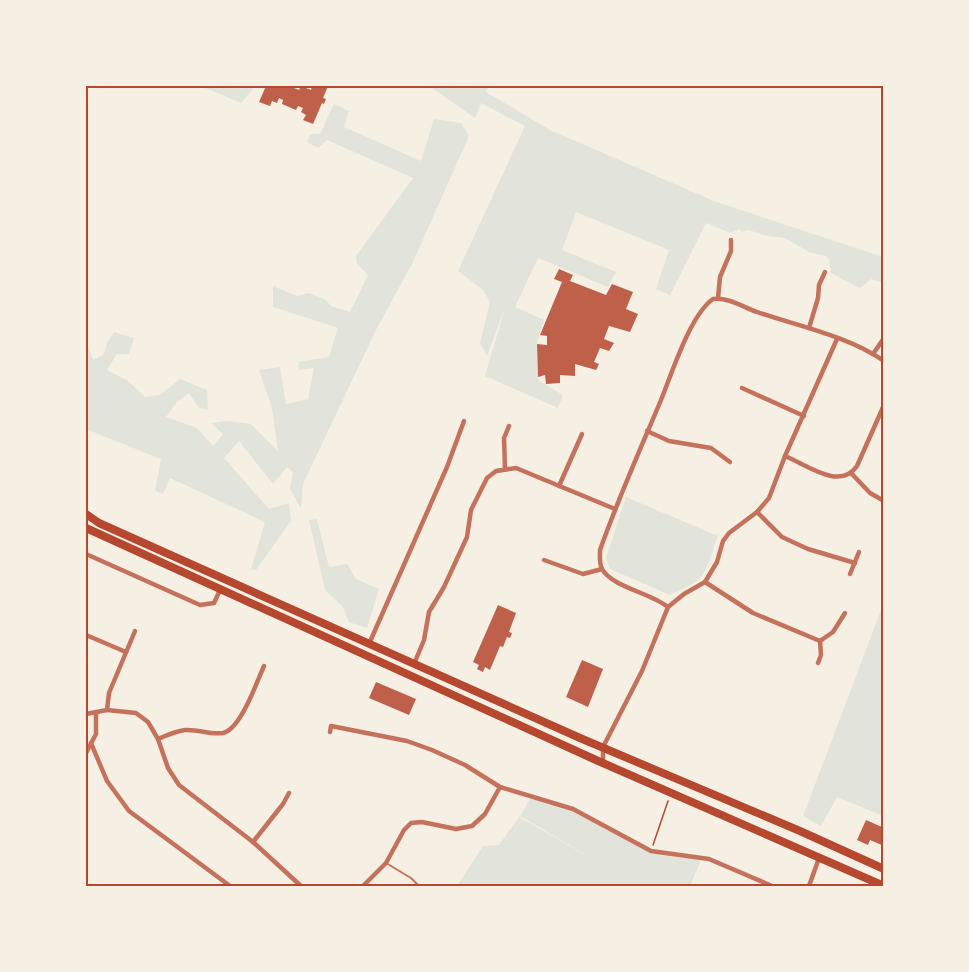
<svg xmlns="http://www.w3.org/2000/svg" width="969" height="972" font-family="Commissioner,sans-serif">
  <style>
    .green { fill: #e2e4dc }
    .building { fill: #bf614a }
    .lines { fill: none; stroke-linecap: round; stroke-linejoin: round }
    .path { stroke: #b5482f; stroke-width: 1.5 }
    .service { stroke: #c5725c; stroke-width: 2 }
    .minor { stroke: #c5725c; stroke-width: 4.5 }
    .primary { stroke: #b5482f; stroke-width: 8 }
    .neatline { fill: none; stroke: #b5482f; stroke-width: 2 }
  </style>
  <rect width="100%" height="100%" fill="#f6efe4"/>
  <g class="green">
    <polygon points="201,86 255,86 241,103"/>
    <polygon points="429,86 489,86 486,92 550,130 714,201 883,257 883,283 871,279 861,288 857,287 831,273 829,259 826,256 809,252 785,238 767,236 749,230 741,232 740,229 730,233 706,223 670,295 656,289 669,250 576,212 562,250 616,272 608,287 538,258 515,307 544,320 537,342 538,380 563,395 558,408 485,376 505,308 487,356 480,343 490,302 483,290 458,271 525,126 481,103 475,118"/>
    <polygon points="334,104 349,111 344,127 421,161 434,119 461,123 469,136 413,262 376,330 303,484 301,508 290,489 293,472 287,467 273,484 239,441 224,458 269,509 289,503 291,521 256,570 251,569 265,522 170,478 163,494 155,491 161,459 86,429 86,345 89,348 93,360 103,355 108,341 114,332 134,338 129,354 117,354 107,370 128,381 145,397 160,395 180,379 207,390 208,410 199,408 189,393 176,403 166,417 197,428 213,446 223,434 211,423 227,421 251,424 278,451 272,408 259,370 280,367 286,404 308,399 314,368 299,370 298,362 329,357 338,328 273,307 273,286 297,296 309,293 326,300 331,306 350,312 368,275 357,264 356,256 413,178 327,140 318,148 307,142 310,134 320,134"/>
    <path d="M626,497l92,39c-6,13 -8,31 -18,42 -6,7 -21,12 -30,17l-60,-26 -4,-11z"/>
    <polygon points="317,519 329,567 347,564 356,579 379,589 367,628 349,622 343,607 325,590 309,520"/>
    <polygon points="883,605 883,816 837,797 821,826 803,816"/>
    <polygon points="530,799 564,805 649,851 702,858 690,886 457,886 483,846 499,845 519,817 598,862 520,816"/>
  </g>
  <g class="building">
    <polygon points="266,86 295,86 294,88 299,90 301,86 311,90 312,86 328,86 323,98 326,99 324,104 322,103 313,124 303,120 306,115 301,112 303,108 298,106 296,110 282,104 283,100 279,98 277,103 272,101 270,106 259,102"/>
    <polygon points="559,269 573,275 570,281 606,295 612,284 633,292 626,309 638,314 630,332 609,326 604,339 614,343 609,351 600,348 594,362 599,364 596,370 575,364 575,376 560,375 560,383 546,384 545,375 538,377 537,344 547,345 547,336 540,335 562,282 554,279"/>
    <polygon points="498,605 516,613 509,632 512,633 510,638 507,637 503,647 500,646 490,670 485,667 483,672 477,669 479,665 473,662"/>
    <polygon points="582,660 603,669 588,707 566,697"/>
    <polygon points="376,682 416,699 409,715 369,698"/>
    <polygon points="866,820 882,827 884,823 884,846 870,840 868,845 857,840"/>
  </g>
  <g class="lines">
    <polyline class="path" points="653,845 668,801"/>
    <polyline class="service" points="386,863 411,878 419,886"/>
    <g class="minor">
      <polyline points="718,298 720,277 731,251 731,240"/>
      <polyline points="809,328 818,298 819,285 825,272"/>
      <polyline points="873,354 884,338"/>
      <polyline points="742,388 804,416"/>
      <polyline points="647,431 669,441 711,448 730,462"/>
      <path d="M785,456c22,9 55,35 72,10l27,-61"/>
      <polyline points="505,469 504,438 509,426"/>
      <polyline points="852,474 870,493 884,501"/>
      <polyline points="559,486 582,434"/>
      <polyline points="757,512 782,537 808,549 855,563"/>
      <polyline points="86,554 200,605 214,603 220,590"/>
      <polyline points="544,560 583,574 602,569"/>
      <polyline points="850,574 859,552"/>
      <polyline points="705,582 753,613 820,641"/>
      <path d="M668,607c-17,-14 -56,-20 -66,-38 -3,-6 -2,-13 -2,-19 18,-51 40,-100 61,-150 11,-27 29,-85 52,-101 15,-2 30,8 44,13 41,14 91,24 127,49"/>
      <polyline points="86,635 126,652"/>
      <polyline points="820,641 833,632 845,613"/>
      <polyline points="369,644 447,467 464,421"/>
      <polyline points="818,663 821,655 820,641"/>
      <polyline points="414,664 424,640 429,612 444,587 467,537 471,510 487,478 496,471 516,468 615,509"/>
      <polyline points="107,710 136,713 148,722 158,739 168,768 179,785 253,842 301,886"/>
      <polyline points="86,714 107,710 109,693 135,631"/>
      <polyline points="330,732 331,726 407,741 432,750 465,765 500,787 573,809 651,851 709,859 772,886"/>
      <path d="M158,739c9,-4 18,-8 27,-9 13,-1 26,5 38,3 18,-4 34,-52 41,-67"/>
      <polyline points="91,743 107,781 129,811 230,886"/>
      <polyline points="86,753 96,734 96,712"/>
      <polyline points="603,763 603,747 642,671 668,607 684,594 705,582 717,562 723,541 729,533 757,512 769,498 785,456 837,339"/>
      <polyline points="253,842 283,804 289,793"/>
      <polyline points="363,886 386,863 404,830 411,823 422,822 456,829 472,826 485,814 500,787"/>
      <polyline points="809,886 819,858"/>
    </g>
    <g class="primary">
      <polyline points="86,514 99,523 580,738 800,831 884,869"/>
      <polyline points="86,528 596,760 884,886"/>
    </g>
  </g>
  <rect width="969" height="972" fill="none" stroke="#f6efe4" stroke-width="174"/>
  <rect x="87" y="87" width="795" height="798" class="neatline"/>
</svg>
